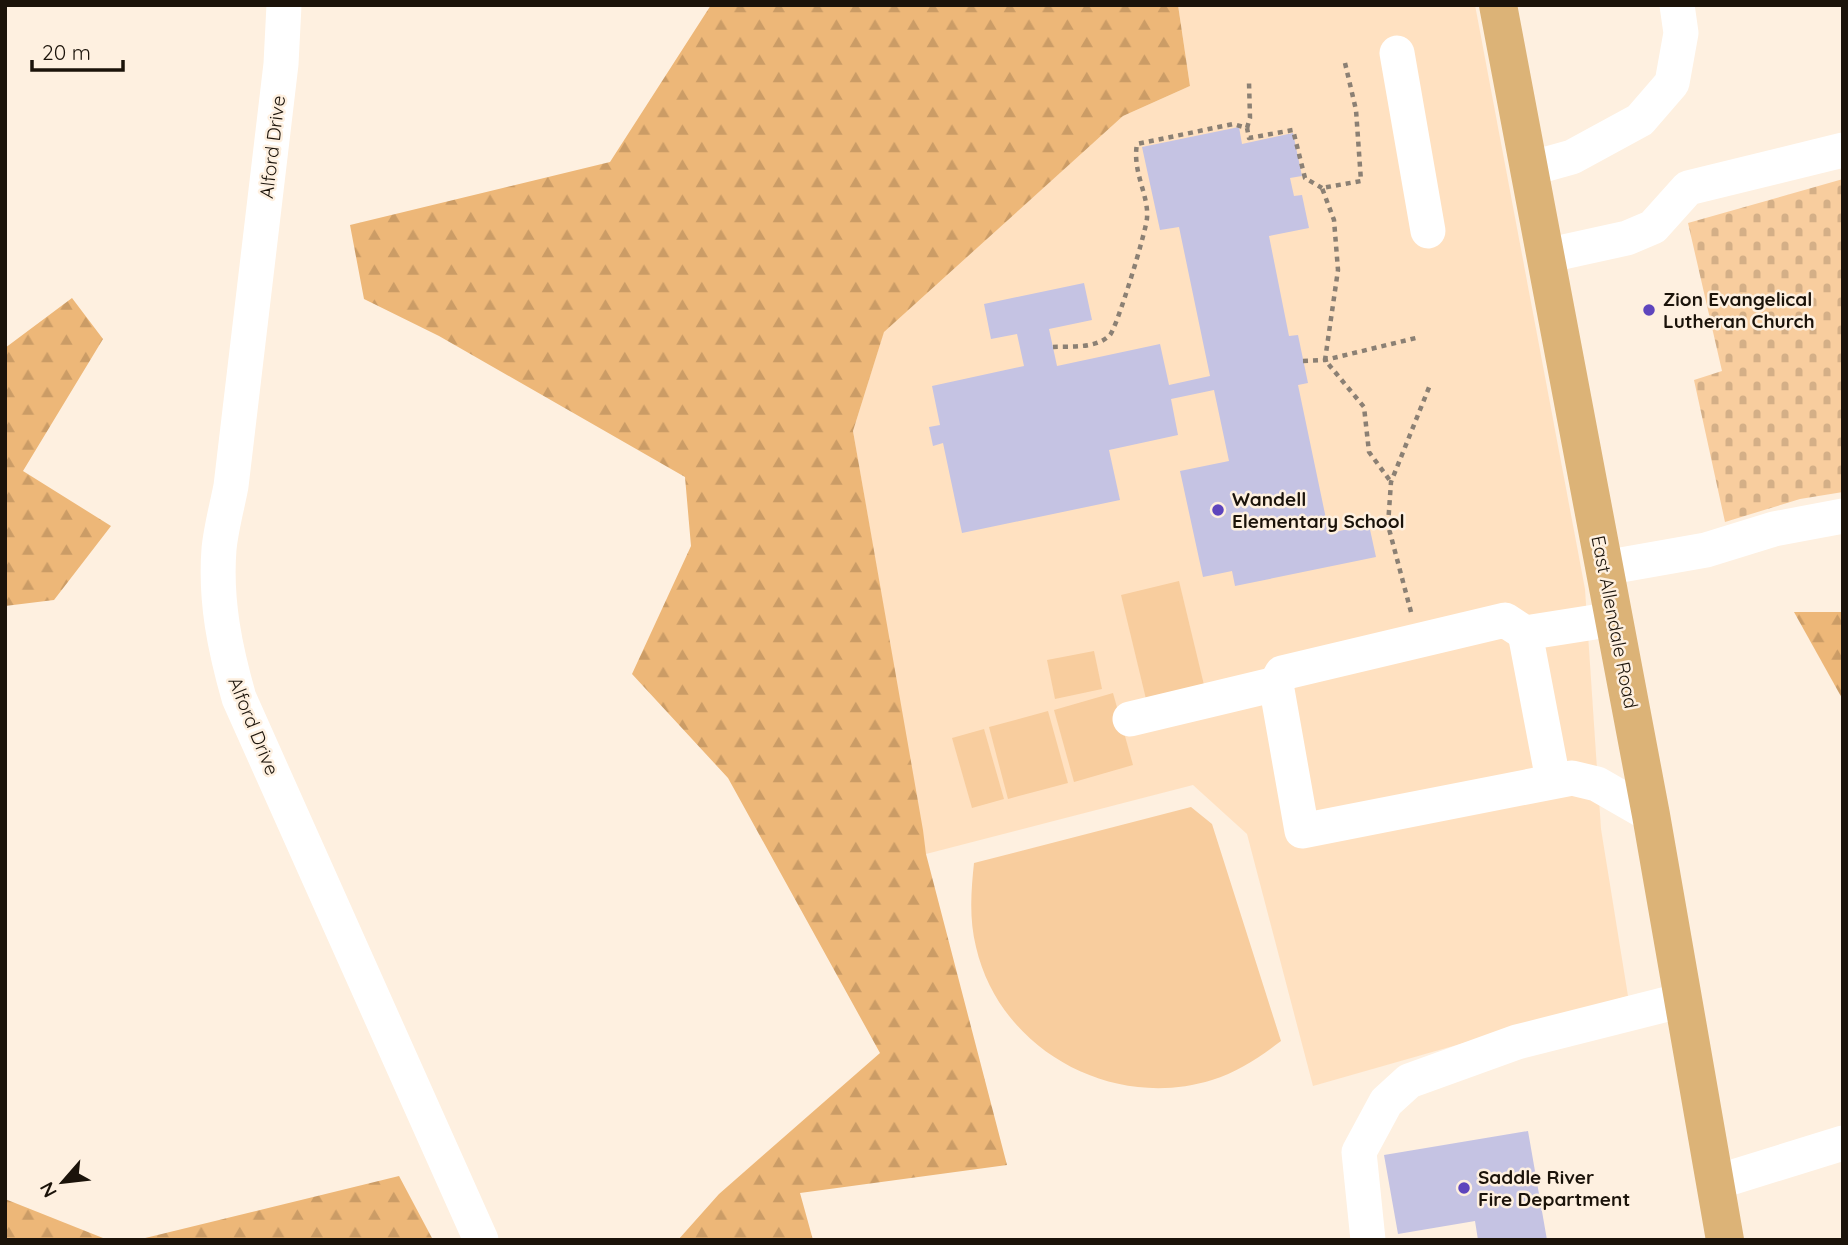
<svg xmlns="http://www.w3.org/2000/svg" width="1848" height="1245" font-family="Quicksand,sans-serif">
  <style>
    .built { fill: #ffe1c1 }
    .green { fill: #f8cd9e }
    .forest { fill: url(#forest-firs) }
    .cemetery { fill: url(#cemetery-stones) }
    .building { fill: #c5c3e3 }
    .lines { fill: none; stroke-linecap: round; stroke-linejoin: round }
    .path { stroke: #8b8074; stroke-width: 4.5; stroke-dasharray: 5 5; stroke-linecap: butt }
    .minor { stroke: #fff; stroke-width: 35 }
    .major { stroke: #dcb377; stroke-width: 38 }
    .poi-dot { fill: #5e45bd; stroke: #fef0e0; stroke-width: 2.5 }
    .labels { text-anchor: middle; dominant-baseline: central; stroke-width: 5; stroke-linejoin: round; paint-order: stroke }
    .street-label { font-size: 19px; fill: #1b130a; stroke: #fef0e0 }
    .poi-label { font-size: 19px; font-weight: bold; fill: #1b130a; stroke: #fef0e0; text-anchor: start }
  </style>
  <defs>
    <pattern id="forest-firs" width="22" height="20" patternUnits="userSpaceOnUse" patternTransform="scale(1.75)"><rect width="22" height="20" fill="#edb778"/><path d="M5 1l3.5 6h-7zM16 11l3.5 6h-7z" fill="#cb9c66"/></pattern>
    <pattern id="cemetery-stones" width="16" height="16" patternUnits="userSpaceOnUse" patternTransform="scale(1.75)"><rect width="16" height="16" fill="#f8cd9e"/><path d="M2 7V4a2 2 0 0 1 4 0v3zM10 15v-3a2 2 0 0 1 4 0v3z" fill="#d4af87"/></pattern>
  </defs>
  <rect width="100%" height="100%" fill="#fef0e0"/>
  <polygon class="built" points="1178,5 1475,5 1585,589 1601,829 1628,996 1313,1086 1247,834 1193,785 926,854 853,431 884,331 1123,116 1190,86"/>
  <g class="green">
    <polygon points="1179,581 1204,685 1146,699 1121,595"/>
    <polygon points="1094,651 1102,689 1055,699 1047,660"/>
    <polygon points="1113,693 1133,765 1074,782 1054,710"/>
    <polygon points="1048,711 1068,783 1008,799 989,727"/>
    <polygon points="984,729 1004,799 972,808 952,738"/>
    <path d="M1191,807l21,17 69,217c-21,16 -43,31 -69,39 -99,31 -212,-29 -236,-133 -7,-28 -5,-56 -2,-84z"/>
  </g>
  <g class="forest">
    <polygon points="711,5 1178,5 1190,86 1123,116 884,332 853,431 923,830 926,854 1007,1165 800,1193 813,1240 678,1240 719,1194 880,1053 728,778 632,674 691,546 685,477 439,336 364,299 350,225 610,162"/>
    <polygon points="72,298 103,339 23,471 111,526 54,600 5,606 5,348"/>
    <polygon points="1794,612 1843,612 1843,700"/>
    <polygon points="399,1176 433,1240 137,1240"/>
    <polygon points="5,1199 108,1240 5,1240"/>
  </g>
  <polygon class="cemetery" points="1843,179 1843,492 1800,499 1725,522 1694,380 1722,371 1688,223"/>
  <g class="building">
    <polygon points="1239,127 1242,144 1293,133 1302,176 1290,178 1294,196 1302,195 1309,228 1269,236 1289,336 1298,335 1308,383 1298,385 1329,533 1369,525 1376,557 1235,586 1232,571 1203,577 1180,471 1229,461 1214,390 1171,399 1178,435 1109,450 1120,500 962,533 943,443 933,446 929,427 940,425 932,386 1024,366 1017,334 991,339 984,304 1084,283 1092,320 1049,329 1057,366 1160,344 1169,385 1210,376 1179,227 1160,230 1142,147"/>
    <polygon points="1528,1131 1547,1240 1478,1240 1475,1221 1398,1234 1384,1155"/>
  </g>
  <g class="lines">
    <g class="path">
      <polyline points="1345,63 1356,110 1361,181 1322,188 1334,220 1338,270 1325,360 1364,407 1369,452 1391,482"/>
      <polyline points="1247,128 1250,118 1249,82"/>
      <path d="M1053,347c18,-1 43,2 57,-12 7,-8 36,-103 37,-117 2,-23 -15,-46 -10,-74l96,-20 14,4 2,10 44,-8 12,48 17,10"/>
      <polyline points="1303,361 1325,360 1420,337"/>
      <polyline points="1411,612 1388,525 1391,482 1430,385"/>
    </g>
    <g class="minor">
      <path d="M284,5l-3,59 -50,422c-4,21 -10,42 -12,63 -4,52 6,100 20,149l242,542"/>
      <polyline points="1397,53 1428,231"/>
      <polyline points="1529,169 1572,157 1640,120 1672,83 1681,33 1677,5"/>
      <polyline points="1545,256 1627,238 1653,227 1688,188 1843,150"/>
      <polyline points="1604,568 1706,550 1774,529 1843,516"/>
      <polyline points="1614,619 1525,633 1505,620 1282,673 1276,684 1302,831 1572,778 1597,784 1651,815"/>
      <polyline points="1525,633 1553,780"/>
      <polyline points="1130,719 1276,684"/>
      <polyline points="1714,1183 1843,1143"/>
      <polyline points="1368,1240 1359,1152 1386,1102 1409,1081 1517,1042 1683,1000"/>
    </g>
    <polyline class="major" points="1498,5 1651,815 1725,1240"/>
  </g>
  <g class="poi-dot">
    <circle cx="1649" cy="310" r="7"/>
    <circle cx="1218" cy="510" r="7"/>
    <circle cx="1464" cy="1188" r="7"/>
  </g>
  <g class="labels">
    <g class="street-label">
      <text transform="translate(272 147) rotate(-83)">Alford Drive</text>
      <text transform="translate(1615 622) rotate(79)">East Allendale Road</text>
      <text transform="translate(254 726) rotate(68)">Alford Drive</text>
    </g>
    <g class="poi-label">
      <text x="1663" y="299">Zion Evangelical<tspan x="1663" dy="22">Lutheran Church</tspan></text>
      <text x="1232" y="499">Wandell<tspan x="1232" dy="22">Elementary School</tspan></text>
      <text x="1478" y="1177">Saddle River<tspan x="1478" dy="22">Fire Department</tspan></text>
    </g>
  </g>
  <rect width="1848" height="1245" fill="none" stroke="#1b130a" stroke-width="14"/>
  <g transform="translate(63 1182) rotate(242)" stroke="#fef0e0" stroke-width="5" paint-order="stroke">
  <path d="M0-5L12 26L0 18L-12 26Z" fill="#1b130a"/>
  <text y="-10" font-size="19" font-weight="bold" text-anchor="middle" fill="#1b130a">N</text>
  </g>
  <path d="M32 60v10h91v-10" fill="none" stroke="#1b130a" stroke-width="3.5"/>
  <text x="42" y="60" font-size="21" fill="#1b130a" stroke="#fef0e0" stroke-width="5" paint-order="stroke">20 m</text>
</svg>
